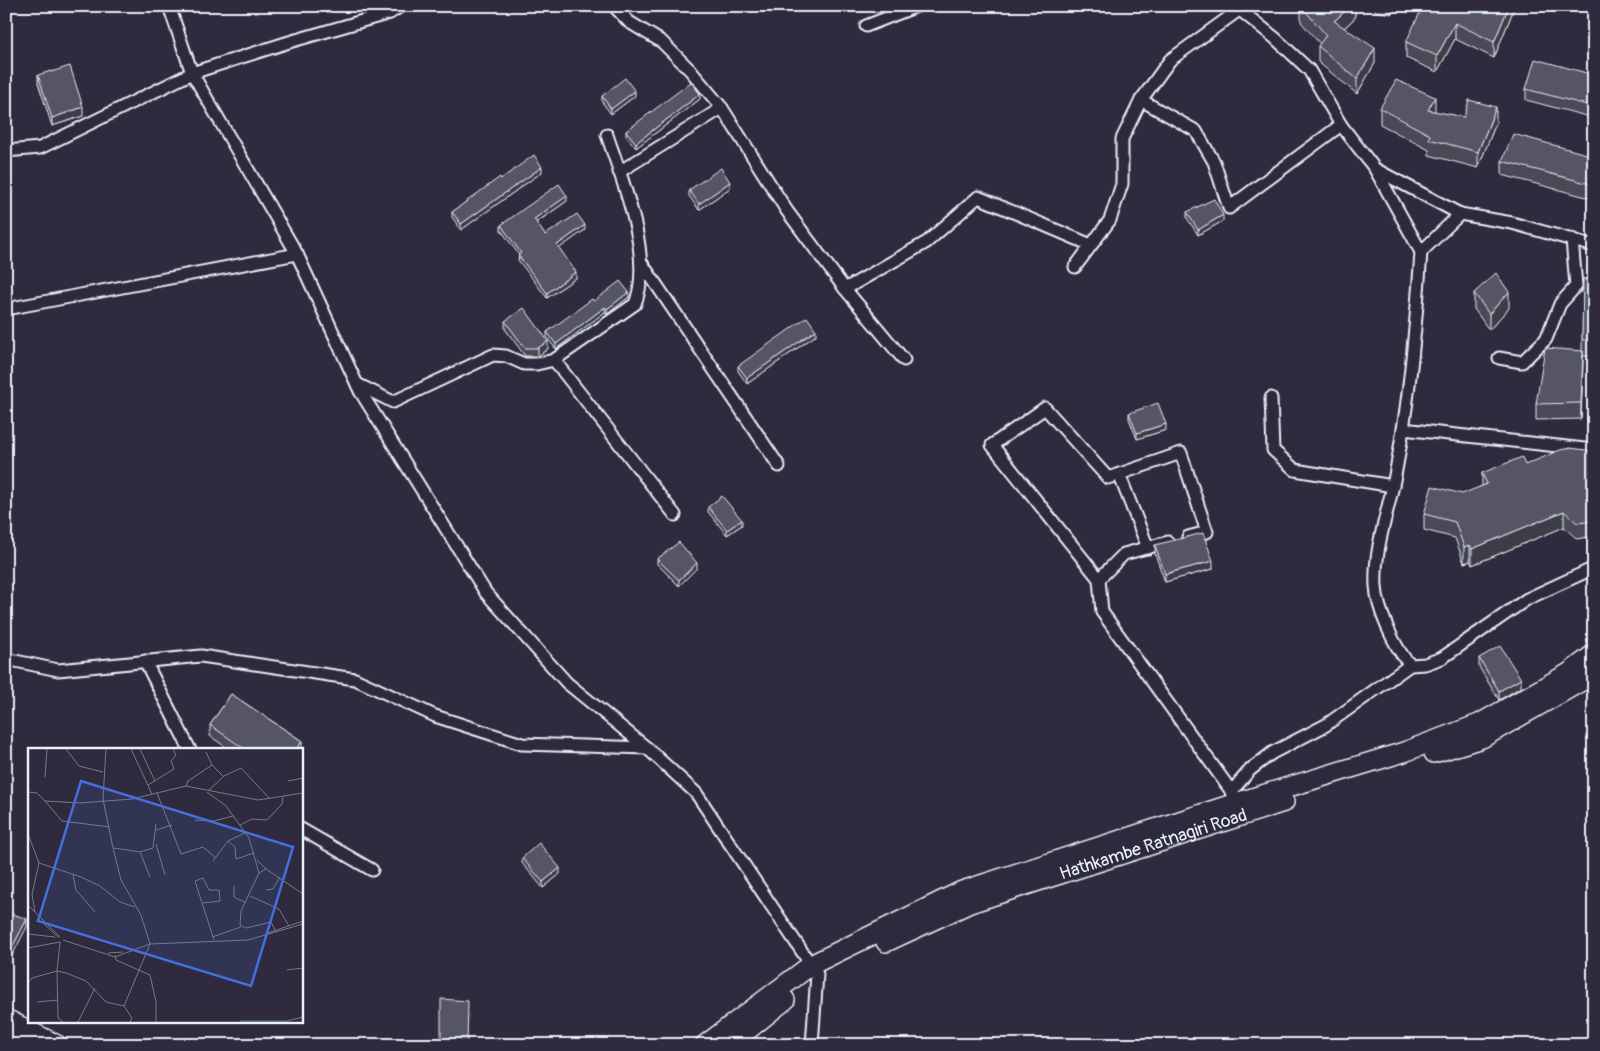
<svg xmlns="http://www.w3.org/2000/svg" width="1600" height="1051" font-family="Pangolin,sans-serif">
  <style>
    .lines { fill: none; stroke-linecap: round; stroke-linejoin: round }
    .street-casing { stroke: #e8f1f8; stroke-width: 15 }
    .primary-casing { stroke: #e8f1f8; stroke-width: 22 }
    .street { stroke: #2f2a3d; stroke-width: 11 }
    .primary { stroke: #2f2a3d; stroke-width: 19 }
    .wall { fill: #4b4957; stroke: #e8f1f8 }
    .shaded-wall { fill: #3d3c47; stroke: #e8f1f8 }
    .building { fill: #575565; stroke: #e8f1f8 }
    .labels { text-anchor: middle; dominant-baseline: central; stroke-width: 5; stroke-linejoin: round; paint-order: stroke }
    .street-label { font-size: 18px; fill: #e8f1f8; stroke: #2f2a3d }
    .inset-road { fill: none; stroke: #797a88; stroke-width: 1 }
    .view { fill: #466fde; fill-opacity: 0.15; stroke: #466fde; stroke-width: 2.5 }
    .inset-edge { fill: none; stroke: #e8f1f8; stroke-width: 2.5 }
  </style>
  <rect width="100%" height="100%" fill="#2f2a3d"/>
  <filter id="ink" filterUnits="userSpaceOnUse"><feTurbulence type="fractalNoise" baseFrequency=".02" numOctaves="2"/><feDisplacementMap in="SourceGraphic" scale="10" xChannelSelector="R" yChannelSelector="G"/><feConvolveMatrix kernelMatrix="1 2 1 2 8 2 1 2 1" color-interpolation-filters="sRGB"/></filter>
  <g filter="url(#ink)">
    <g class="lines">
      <defs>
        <g id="street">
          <polyline points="169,6 192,73 297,254 360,391 486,593 567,683 647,748 696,793 817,974 812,1045"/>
          <polyline points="614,6 629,22 662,42 690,70 722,108 787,211 845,289 927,242 978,197 1091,245"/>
          <polyline points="1235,6 1275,38 1309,70 1341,125 1375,169 1421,252 1460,214 1375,169"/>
          <polyline points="866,26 917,6"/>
          <polyline points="1141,100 1196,131 1214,162 1229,208 1341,125"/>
          <polyline points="6,151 40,148 192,73 289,42 390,13 401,6"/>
          <polyline points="619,172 722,108"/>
          <polyline points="1460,214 1512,223 1594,246"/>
          <path d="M1421,252c-4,59 -9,119 -18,177 -3,19 -6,38 -10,56 -7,34 -19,66 -17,101 1,23 18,61 34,79l15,-1 17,-6 85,-59 67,-31"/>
          <polyline points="641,262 779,466"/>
          <polyline points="1075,267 1110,220 1122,184 1122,139 1141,100 1170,60 1239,10"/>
          <polyline points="845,289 904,360"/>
          <polyline points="6,309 297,254"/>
          <polyline points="1499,358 1522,362 1546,339 1560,304 1576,286 1572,239"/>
          <polyline points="554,360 675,515"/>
          <path d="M357,384l36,18 100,-47 13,1 18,8h13l17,-4 81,-56c19,-47 -13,-124 -28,-169"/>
          <polyline points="1271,398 1273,450 1295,470 1393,486"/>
          <polyline points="1403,429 1594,450"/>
          <polyline points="1119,474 1148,548"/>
          <polyline points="1188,537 1207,532 1181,453 1108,478 1045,408 992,445 1099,579 1102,612 1242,806"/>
          <polyline points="1099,579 1124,554 1168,542"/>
          <polyline points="6,659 58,670 201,656 355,679 435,716 522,744 647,748"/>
          <polyline points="145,661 190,750"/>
          <polyline points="1231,792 1250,770 1272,753 1326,725 1410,665"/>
          <polyline points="301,829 372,870"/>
        </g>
        <g id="primary">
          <polyline points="1434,753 1482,738 1594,674"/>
          <path id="s1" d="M886,942l84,-39 314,-101"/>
          <polyline points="6,1019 57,1045"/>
          <polyline points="6,1035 22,1045"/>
          <polyline points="705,1045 811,965 962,891 1239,802 1404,752 1479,724 1569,673 1594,654"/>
          <polyline points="729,1045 785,1000"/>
        </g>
      </defs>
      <use href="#street" class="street-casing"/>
      <use href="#primary" class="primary-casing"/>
      <use href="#street" class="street"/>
      <use href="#primary" class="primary"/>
    </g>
    <g class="wall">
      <polygon points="1301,6 1355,6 1355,18 1344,28 1375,63 1357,94 1318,62 1318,46 1320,44 1301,22"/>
      <polygon points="1375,6 1394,6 1391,14 1375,11"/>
      <polygon points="1515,6 1494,58 1455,39 1437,72 1406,58 1406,42 1468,10"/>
      <polygon points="38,75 83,116 52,126 38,83"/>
      <polygon points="1594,75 1594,118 1526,100 1526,89"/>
      <polygon points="602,96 635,96 611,114 602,102"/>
      <polygon points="700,99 636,148 626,136 626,131"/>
      <polygon points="1380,108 1435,112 1496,123 1478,168 1429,155 1429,150 1380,124"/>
      <polygon points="1594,156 1594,199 1502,175 1502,161"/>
      <polygon points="542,172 461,230 452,217 452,212 501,179"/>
      <polygon points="730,188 699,210 689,196 689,190"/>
      <polygon points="567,201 536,223 545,235 585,230 559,248 576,278 547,298 518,260 519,255 501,230 501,225"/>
      <polygon points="1187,212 1223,221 1198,235 1187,218"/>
      <polygon points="1583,279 1594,279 1594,356 1583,356 1581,419 1536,420 1536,404 1582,351"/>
      <polygon points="1474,293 1509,308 1489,330 1474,309"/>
      <polygon points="629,297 607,314 605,312 556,349 547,338 547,332 594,301"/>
      <polygon points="505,321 548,349 538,356 525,356 505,329"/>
      <polygon points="816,335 747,384 738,371 738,366"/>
      <polygon points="1129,413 1166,430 1137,439 1129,419"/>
      <polygon points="1594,451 1594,536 1577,539 1564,527 1472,565 1470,561 1464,563 1455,538 1424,530 1424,514 1482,486 1482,473 1525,465"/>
      <polygon points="708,507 742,525 727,535 708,512"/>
      <polygon points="1155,545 1213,569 1165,582 1155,554"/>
      <polygon points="657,559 697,568 679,586 657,564"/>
      <polygon points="1479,658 1521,687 1499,700 1479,667"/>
      <polygon points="231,694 302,741 301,753 301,750 230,750 210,736 210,725"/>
      <polygon points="522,858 560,874 543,888 522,863"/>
    </g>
    <g class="shaded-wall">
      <polygon points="1351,6 1355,6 1355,18 1334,37 1334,21"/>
      <polygon points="1391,6 1394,6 1391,14"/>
      <polygon points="1509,6 1515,6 1494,58 1494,42"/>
      <polygon points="1455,23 1455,39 1437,72 1437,56"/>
      <polygon points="1375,48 1375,63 1357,94 1357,79"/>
      <polygon points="635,91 635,96 611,114 611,109"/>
      <polygon points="700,94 700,99 636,148 636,143"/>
      <polygon points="1435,97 1435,113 1428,110"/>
      <polygon points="83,107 83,116 52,126 52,118"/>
      <polygon points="1496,107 1496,123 1478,168 1478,152"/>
      <polygon points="542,167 542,172 461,230 461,224"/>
      <polygon points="730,182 730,188 699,210 699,204"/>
      <polygon points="567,196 567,201 534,224 534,219"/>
      <polygon points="1223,215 1223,221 1198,235 1198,230"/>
      <polygon points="585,225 585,230 557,250 557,245"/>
      <polygon points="576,272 576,278 547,298 547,293"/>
      <polygon points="629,292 629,297 607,314 607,309"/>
      <polygon points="1509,292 1509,308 1489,330 1489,314"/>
      <polygon points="605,307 605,312 556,349 556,344"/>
      <polygon points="816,330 816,335 747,384 747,378"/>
      <polygon points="548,341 548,349 538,356 538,348"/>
      <polygon points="1583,351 1583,366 1581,419 1581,403"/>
      <polygon points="1166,424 1166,430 1137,439 1137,433"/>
      <polygon points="1564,511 1564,527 1472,565 1472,549"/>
      <polygon points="742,520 742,525 727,535 727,530"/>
      <polygon points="1470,545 1470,561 1464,563 1464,547"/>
      <polygon points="1213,561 1213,569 1165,582 1165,574"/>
      <polygon points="697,563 697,568 679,586 679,580"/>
      <polygon points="1521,679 1521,687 1499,700 1499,691"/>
      <polygon points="302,741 302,752 301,753 301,750 296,750"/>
      <polygon points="560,868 560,874 543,888 543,882"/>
      <polygon points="27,919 27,927 6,967 6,959"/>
    </g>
    <g class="building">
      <polygon points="1301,6 1351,6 1334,21 1375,48 1357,79 1318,46 1326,35"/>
      <polygon points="1423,6 1459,6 1468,10 1470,6 1509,6 1494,42 1455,23 1437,56 1406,42"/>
      <polygon points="1535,59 1594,75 1594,107 1526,89"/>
      <polygon points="70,66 83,107 52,118 38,75 51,71 51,72"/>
      <polygon points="625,78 635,91 611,109 602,96"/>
      <polygon points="1396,80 1435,97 1428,110 1464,117 1469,100 1496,107 1478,152 1429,139 1430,135 1380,108"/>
      <polygon points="691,82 700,94 636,143 626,131"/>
      <polygon points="1513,134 1594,156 1594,185 1502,161"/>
      <polygon points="534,155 542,167 461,224 452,212 500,177 501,179"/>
      <polygon points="721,168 730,182 699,204 689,190"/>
      <polygon points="559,184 567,196 534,219 545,235 577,214 585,225 557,245 576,272 547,293 518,255 521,253 501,225"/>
      <polygon points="1214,199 1223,215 1198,230 1187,212"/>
      <polygon points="1496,273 1509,292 1489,314 1474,293"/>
      <polygon points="1583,279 1594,279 1594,340 1582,340"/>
      <polygon points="620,281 629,292 607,309 605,307 556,344 547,332 592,299 594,301"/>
      <polygon points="524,308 548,341 538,348 525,348 505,321"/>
      <polygon points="807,317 816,330 747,378 738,366"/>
      <polygon points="1545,348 1583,351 1581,403 1536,404"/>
      <polygon points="1158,403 1166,424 1137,433 1129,413"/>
      <polygon points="1570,448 1594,451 1594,521 1577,523 1564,511 1472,549 1470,545 1464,547 1455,522 1424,514 1432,486 1462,494 1487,484 1482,473 1522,457 1525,465 1560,450"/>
      <polygon points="722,496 742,520 727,530 708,507"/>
      <polygon points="1203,533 1213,561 1165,574 1155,545"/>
      <polygon points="679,542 697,563 679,580 657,559"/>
      <polygon points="1500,646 1521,679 1499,691 1479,658"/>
      <polygon points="231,694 302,741 296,750 246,750 210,725"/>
      <polygon points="539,843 560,868 543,882 522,858"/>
      <polygon points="7,912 27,919 6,959 6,913"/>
      <polygon points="441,999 468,1001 467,1045 441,1045"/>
    </g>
  </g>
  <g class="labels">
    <g class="street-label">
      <text stroke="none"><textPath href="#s1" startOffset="285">Hathkambe Ratnagiri Road</textPath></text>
    </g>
  </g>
  <g transform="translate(28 748)">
    <rect width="275" height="275" fill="#2f2a3d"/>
    <path class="inset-road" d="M38,1l13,17 24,6M78,1l-3,50 10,49 8,32 20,35 9,29 -26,62 8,12 -2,4M103,1l21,45M112,1l15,32M178,4l6,13 11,11M17,29l2,-28M260,33l15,-3M120,37l26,-16 -3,-8 5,-6 -3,-6M158,38l2,-5 24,-16M180,43l16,-15 17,-8 28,30M0,44l9,1 8,8M179,44l19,14 23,32 10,35 7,-4 -9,-9M129,45l24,61 22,-7 13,11M167,72l19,1 19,-5M212,77l12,-6 15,1 15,-16 1,-7M82,79l-48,-6 -17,-20 35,2 52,-4 54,-13 72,14 45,-7M275,80v24M128,82l16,-5M0,86l11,29 -7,31 3,18M200,93l7,6 1,12 18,-6M128,96l9,31M86,100l26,4 13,-4 3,-24M112,104l10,25M185,113l15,-20 17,-8M11,115l42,14 19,9 20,16 15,5M238,121l37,25M231,125l-18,38 -1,14 6,3 25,-6 5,10M45,127l3,15 19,22M206,138v11l12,6M238,142l7,-1 7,-12M222,148l29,13 10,17M175,155l17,-2 -1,-11h-10l-6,-12 -8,3 19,59M0,157l32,32M15,175l16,15M0,186l27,3M237,186l38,-13M184,189l29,-10M35,192l52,17 35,-13 98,-4 55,-16M32,194l-3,29 1,47 5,4M0,200l32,-6M80,205l15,-1M87,207l1,5 34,15 6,27v20M259,222l16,-2M0,235l4,-5 25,-7 9,2 20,8 20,21 18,4M9,254l21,-2M212,273h47l16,-4M50,274l17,-34"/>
    <path class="view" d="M53,33l212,66 -42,139 -213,-65z"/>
    <rect width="275" height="275" class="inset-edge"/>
  </g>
  <rect width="1600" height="1051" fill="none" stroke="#2f2a3d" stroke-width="25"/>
  <rect x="12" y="12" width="1575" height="1026" fill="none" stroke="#e8f1f8" stroke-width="2" filter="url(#ink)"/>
</svg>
